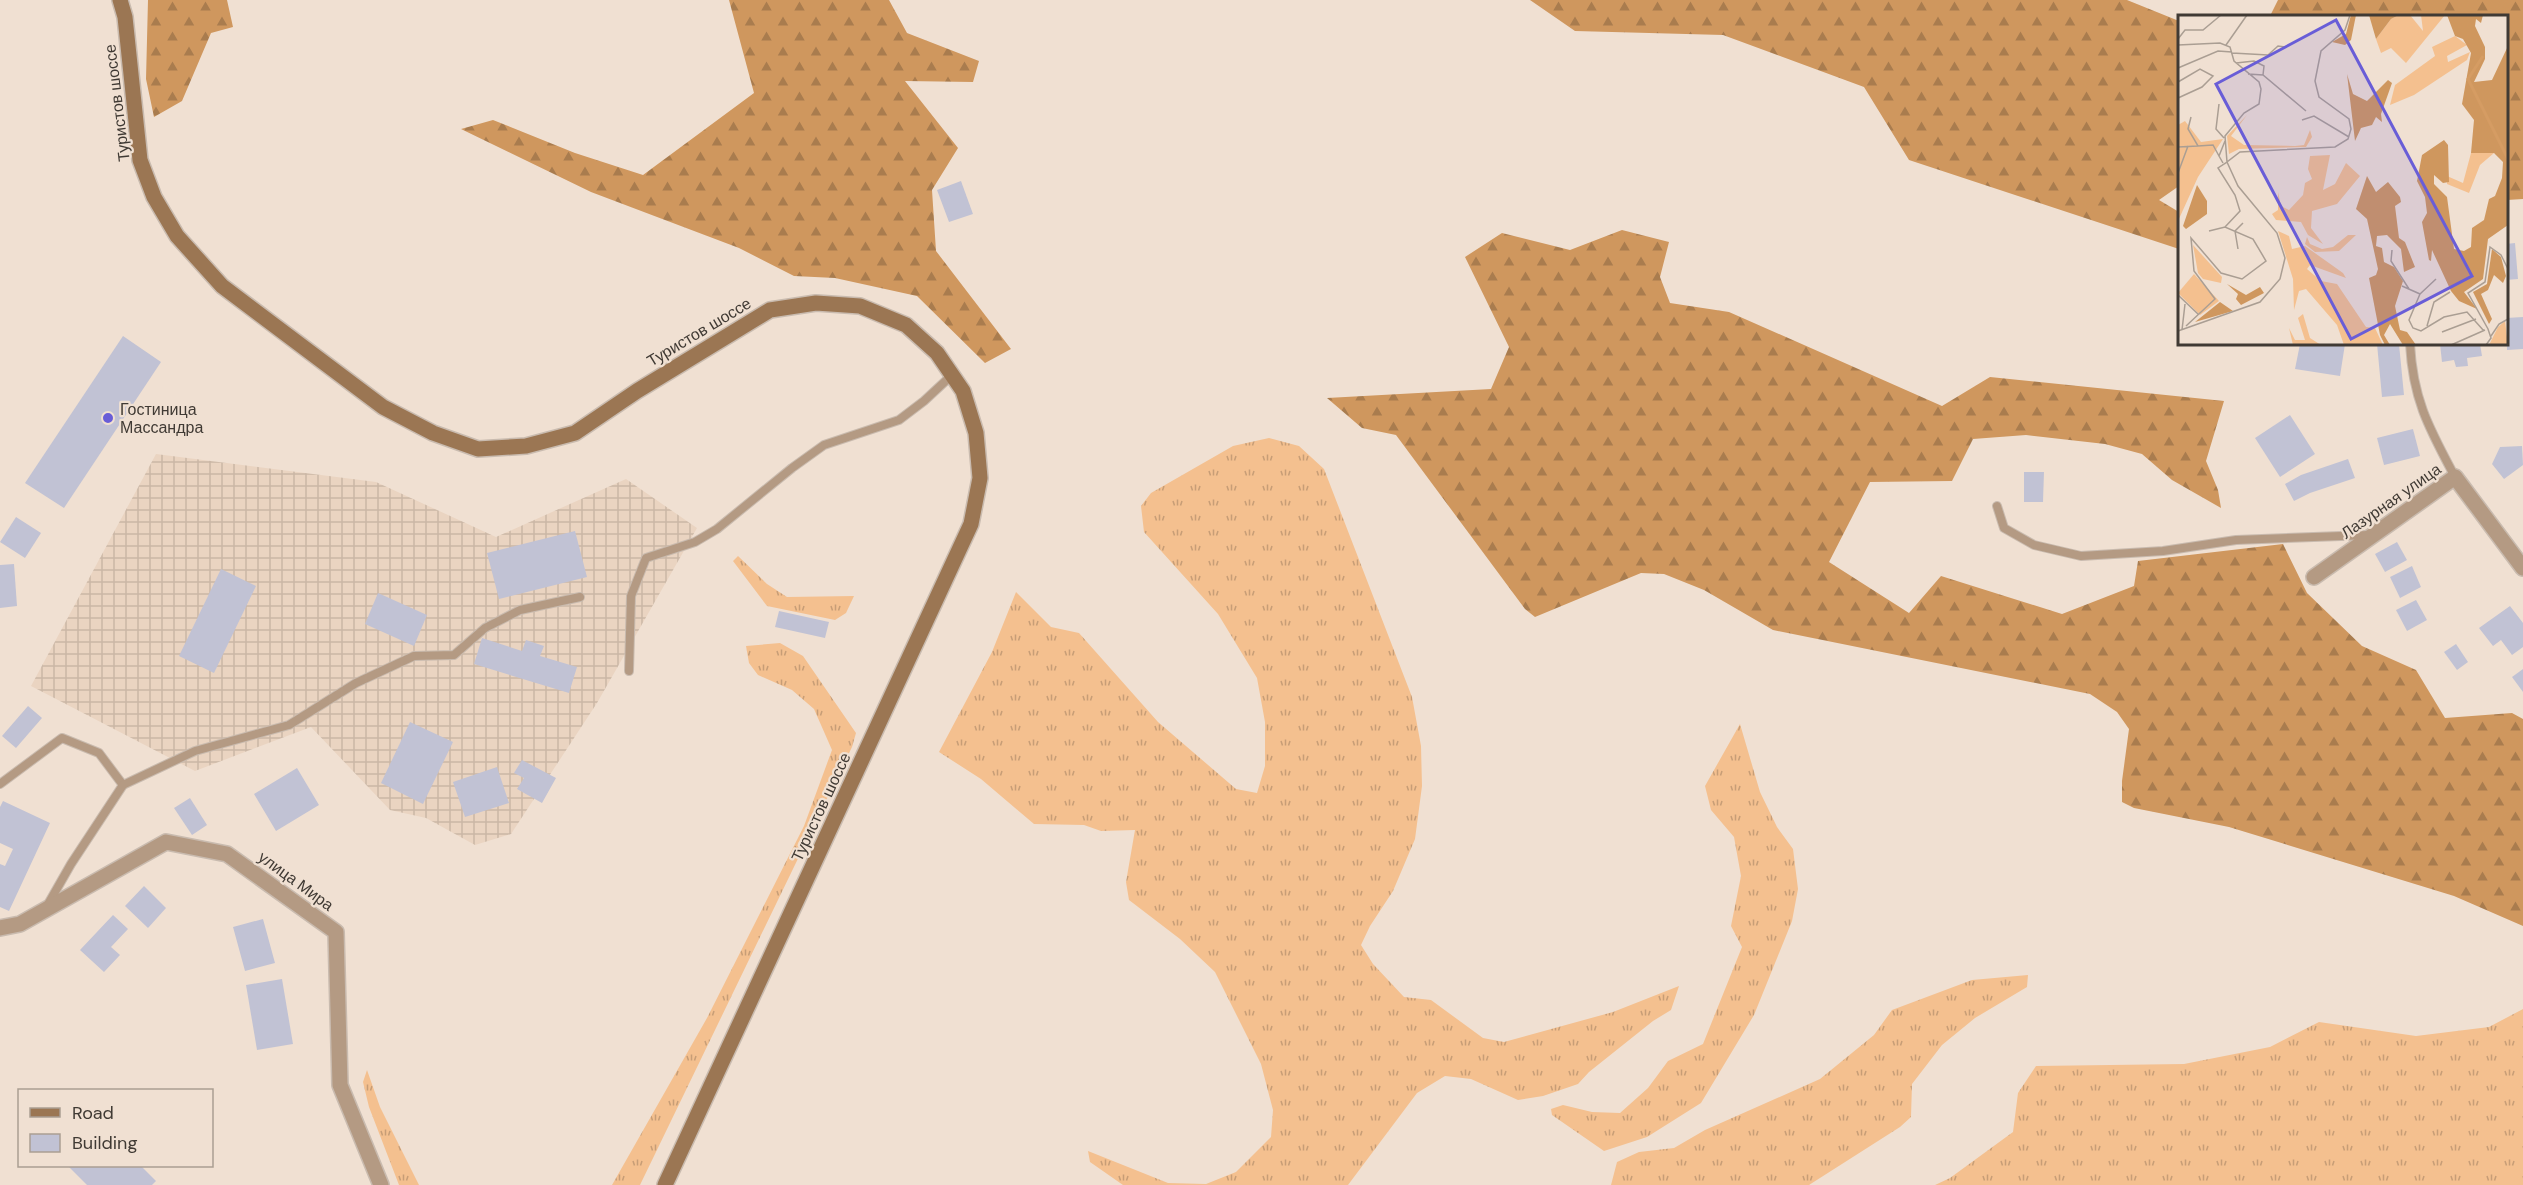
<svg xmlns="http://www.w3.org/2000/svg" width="2523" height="1185" font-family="'DM Sans',sans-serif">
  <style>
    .industrial { fill: url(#industrial-grid) }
    .grass { fill: url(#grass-tufts) }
    .forest { fill: url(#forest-firs) }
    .building { fill: #c1c2d4 }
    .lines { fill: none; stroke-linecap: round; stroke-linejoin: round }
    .lane-casing { stroke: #c9bbaf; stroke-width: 10 }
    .street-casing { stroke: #c9bbaf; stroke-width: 18 }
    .secondary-casing { stroke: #c9bbaf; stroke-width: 18 }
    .lane { stroke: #b49a83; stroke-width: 8 }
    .street { stroke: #b49a83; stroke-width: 15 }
    .secondary { stroke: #9b7653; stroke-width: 15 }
    .poi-dot { fill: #695dd7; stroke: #f0e0d2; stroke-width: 2 }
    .labels { text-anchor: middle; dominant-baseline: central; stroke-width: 4.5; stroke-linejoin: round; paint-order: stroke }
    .street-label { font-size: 16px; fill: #403a34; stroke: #f0e0d2 }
    .poi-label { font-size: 16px; fill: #403a34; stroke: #f0e0d2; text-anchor: start }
    .inset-river { fill: none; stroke: #d59c63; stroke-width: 3 }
    .inset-road { fill: none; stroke: #aa9e93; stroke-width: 1.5 }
    .view { fill: #695dd7; fill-opacity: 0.15; stroke: #695dd7; stroke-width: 3 }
    .inset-edge { fill: none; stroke: #403a34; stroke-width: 3 }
  </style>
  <defs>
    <pattern id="industrial-grid" width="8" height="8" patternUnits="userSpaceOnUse" patternTransform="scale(1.5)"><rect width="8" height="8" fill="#ead4c1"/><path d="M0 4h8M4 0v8" fill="none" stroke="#cab7a6"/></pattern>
    <pattern id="grass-tufts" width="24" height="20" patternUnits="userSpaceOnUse" patternTransform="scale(1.5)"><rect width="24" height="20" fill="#f4c08f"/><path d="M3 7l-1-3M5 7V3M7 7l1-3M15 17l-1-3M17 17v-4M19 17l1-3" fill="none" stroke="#c79d76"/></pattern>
    <pattern id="forest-firs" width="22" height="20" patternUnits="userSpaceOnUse" patternTransform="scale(1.5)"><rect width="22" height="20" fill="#cf975e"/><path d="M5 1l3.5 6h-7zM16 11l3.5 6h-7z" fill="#a97c4e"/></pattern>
  </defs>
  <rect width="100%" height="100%" fill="#f0e0d2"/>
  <polygon class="industrial" points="156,454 376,482 496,537 626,479 697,528 597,703 511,834 475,845 426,818 390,810 311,727 195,771 31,686"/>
  <g class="grass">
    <polygon points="1269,438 1299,446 1324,469 1412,697 1421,746 1422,786 1415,839 1393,891 1370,926 1361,945 1373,964 1404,997 1431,1000 1483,1038 1504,1042 1613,1012 1679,986 1671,1010 1653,1021 1589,1072 1578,1084 1543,1096 1518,1100 1471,1079 1445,1076 1417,1093 1348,1185 1123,1185 1090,1162 1088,1151 1168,1183 1206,1184 1236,1172 1271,1137 1273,1110 1261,1064 1215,972 1180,939 1129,900 1126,882 1135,830 1101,831 1084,825 1034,824 981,779 939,752 992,652 1016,592 1051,627 1079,633 1158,722 1236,789 1257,793 1265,766 1265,722 1257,678 1218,614 1144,532 1141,506 1151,493 1233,446"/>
    <polygon points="738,556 767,584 787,597 854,596 846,613 835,620 767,606 733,561"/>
    <polygon points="780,643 803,656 856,733 852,747 640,1185 612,1185 707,1018 804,826 832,750 814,709 792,690 758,675 749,663 746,646"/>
    <polygon points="1740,724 1760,792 1777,827 1793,849 1798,889 1792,921 1754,1015 1701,1103 1647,1137 1604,1151 1552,1115 1551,1109 1563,1105 1592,1112 1620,1113 1648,1088 1668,1061 1703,1044 1742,947 1731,926 1741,876 1734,837 1711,810 1705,786"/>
    <polygon points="2028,975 2027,987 1975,1018 1942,1045 1912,1084 1911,1117 1900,1127 1809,1185 1611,1185 1617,1162 1639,1152 1674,1148 1705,1130 1820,1079 1874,1035 1892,1010 1972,980"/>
    <polygon points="2523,1009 2523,1185 1935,1185 1950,1178 2013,1132 2018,1093 2036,1066 2184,1064 2270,1047 2319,1022 2416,1036 2489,1027"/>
    <polygon points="367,1070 380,1107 419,1185 399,1185 369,1107 363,1082"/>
  </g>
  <g class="forest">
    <polygon points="148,0 227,0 233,27 211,33 182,101 154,117 146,79"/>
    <polygon points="729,0 889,0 907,33 979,61 973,82 905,81 958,148 932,190 936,251 1011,349 985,363 917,296 835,278 794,276 739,248 591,192 461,129 493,120 575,153 643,175 754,93"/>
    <polygon points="1530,0 2127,0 2179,21 2179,186 2159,200 2179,212 2179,249 1909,160 1864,87 1723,35 1575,31"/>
    <polygon points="2278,0 2523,0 2523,199 2507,200 2506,16 2270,16"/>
    <polygon points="1622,230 1669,242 1660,277 1670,303 1729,312 1942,406 1990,377 2224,401 2206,461 2218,490 2221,508 2172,480 2142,454 2105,444 2026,435 1973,439 1952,481 1870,482 1829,562 1909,613 1941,576 2062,614 2134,586 2138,561 2283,544 2307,593 2362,646 2416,670 2445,718 2512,713 2523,719 2523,926 2454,896 2229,827 2134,808 2122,802 2122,781 2129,729 2117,712 2090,694 1773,630 1704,590 1664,574 1641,573 1535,617 1525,609 1396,435 1362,428 1327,398 1491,389 1509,347 1465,257 1502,233 1570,250"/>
  </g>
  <g class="building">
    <polygon points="961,181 973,214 949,222 937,190"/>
    <polygon points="2515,243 2518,279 2506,280 2506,244"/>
    <polygon points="2523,317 2523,349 2507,350 2506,318"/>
    <polygon points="123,336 161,362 64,508 25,483"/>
    <polygon points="2300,344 2345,344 2340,376 2295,369"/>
    <polygon points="2377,344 2399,344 2404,395 2382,397"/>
    <polygon points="2440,344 2480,344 2482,356 2467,358 2468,366 2456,367 2454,360 2442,362"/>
    <polygon points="2290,415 2315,454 2280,477 2255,438"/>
    <polygon points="2413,429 2420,456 2384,465 2377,438"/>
    <polygon points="2522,446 2523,465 2504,479 2492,464 2500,447"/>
    <polygon points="2348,459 2355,478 2310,493 2294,501 2285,484 2301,475"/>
    <polygon points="2024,472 2044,472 2043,502 2024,502"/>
    <polygon points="16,517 41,533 25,558 0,542"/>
    <polygon points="575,531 587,577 499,599 487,553"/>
    <polygon points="2397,542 2407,560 2385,572 2375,554"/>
    <polygon points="14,564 17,606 0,608 0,565"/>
    <polygon points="2412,566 2421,587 2400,598 2390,577"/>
    <polygon points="221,569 256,586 214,673 179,656"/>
    <polygon points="378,593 427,615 414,646 365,624"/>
    <polygon points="2416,600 2427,620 2407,631 2396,610"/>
    <polygon points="2510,606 2523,623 2523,647 2512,655 2501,640 2493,646 2479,628"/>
    <polygon points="779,611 829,622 825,638 775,627"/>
    <polygon points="482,638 522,651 526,640 544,646 540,656 577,667 569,693 474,664"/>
    <polygon points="2456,644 2468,662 2457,670 2444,652"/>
    <polygon points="2523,669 2523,692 2512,677"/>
    <polygon points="28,706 42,718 16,748 2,736"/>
    <polygon points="410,722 453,742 423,804 381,783"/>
    <polygon points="522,760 556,778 542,803 517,789 524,778 514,773"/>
    <polygon points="497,767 509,803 465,817 453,782"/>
    <polygon points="297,768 319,805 276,831 254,794"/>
    <polygon points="190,798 207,825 192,835 174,808"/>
    <polygon points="3,801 50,823 9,911 0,907 0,864 5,866 13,849 0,843 0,807"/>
    <polygon points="144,886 166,908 148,928 125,906"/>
    <polygon points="113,915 128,929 111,947 120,955 104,972 80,950"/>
    <polygon points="263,919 275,963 245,971 233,927"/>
    <polygon points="282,979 293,1044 257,1050 246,985"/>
    <polygon points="68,1166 141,1166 156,1181 152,1185 87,1185"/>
  </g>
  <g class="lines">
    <defs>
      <g id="lane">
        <path d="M2410,344c3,56 19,84 45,133"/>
        <polyline points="1997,506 2004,528 2034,545 2081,556 2163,551 2236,540 2369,535"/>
        <polyline points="629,671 631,596 646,558 695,542 717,529 792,468 824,445 899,420 924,401 952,375"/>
        <polyline points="0,784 62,738 99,753 123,785"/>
        <polyline points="47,906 71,864 123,785 195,751 289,725 356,683 414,656 454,655 485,628 520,610 580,597"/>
      </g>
      <g id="street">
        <polyline points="2314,577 2455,477 2523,568"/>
        <polyline points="0,928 20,924 166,842 227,854 336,932 340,1085 381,1185"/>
      </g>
      <polyline id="secondary" points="120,0 125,17 140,160 154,197 177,236 222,286 383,407 433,433 478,449 526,446 575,433 637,391 770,310 816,303 860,306 906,325 937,353 963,391 976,433 980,478 971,524 665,1185"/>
    </defs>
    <use href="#lane" class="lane-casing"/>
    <use href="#street" class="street-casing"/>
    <use href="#secondary" class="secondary-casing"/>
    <use href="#lane" class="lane"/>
    <use href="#street" class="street"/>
    <use href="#secondary" class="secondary"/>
  </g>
  <circle class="poi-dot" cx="108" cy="418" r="6"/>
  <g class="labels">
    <g class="street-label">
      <text transform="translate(117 103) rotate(-97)">Туристов шоссе</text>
      <text transform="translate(699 332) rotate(-31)">Туристов шоссе</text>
      <text transform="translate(2391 501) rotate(-35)">Лазурная улица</text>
      <text transform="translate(821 807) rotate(-65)">Туристов шоссе</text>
      <text transform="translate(296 881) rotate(36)">улица Мира</text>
    </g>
    <g class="poi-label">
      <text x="120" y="409">Гостиница<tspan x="120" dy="18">Массандра</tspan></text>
    </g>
  </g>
  <g transform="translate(2178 15)">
    <rect width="330" height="330" fill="#f0e0d2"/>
    <path d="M221,0h11l13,16 -2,-16h24l-39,48 -15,-15 -10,5 -5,-14 15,-20zM277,21l12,9 -20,11 1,6 22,-10 -3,8 -53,35 -24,10 5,-20 40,-29 -3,-9zM69,100l-16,21 13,9 51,1 9,-1 6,-15 2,7 -6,10 -67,2 -10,5 -2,-18zM293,138h23l-14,12 -11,28 -22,-9v-8l16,7zM152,140l-7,35 12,-6 11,-21 14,13 -23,28 -25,7 -1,17 12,16 -15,-9 -7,-13 -25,-2 -4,-6 6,-4v-18l3,14 8,4 14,-15 2,-12 7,-4 -4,-10 2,-13zM100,216l11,5 3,13 13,-3 38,27 3,5 -36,-13 -3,4 14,12 16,3 29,43 9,1 8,17h-39l-7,-20 -31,-36 -7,2 -5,19 -1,-31zM170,220h8l-17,16 -24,1 -10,-8 2,-7 3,7 12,5 11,-2zM125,299l7,24 11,7h-28l-4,-17 6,12h10l-7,-22zM327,306l3,24h-19l9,-18z" fill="#f4c08f"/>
    <path d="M173,0h5l-5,25 -6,5 -13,-3 14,-8zM191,0h30l-8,4 -15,20zM269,0h36l-2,8 -5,-4 -1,7 10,21v12l-11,23 18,-2 16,-34v179l-20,14 -5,40 -19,13 13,17 -18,-8 -8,-10 -19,-41 -1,11 -2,-1 -7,-38 5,-9 -2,-16 -8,-16 5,-26 22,-15 4,5 1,37 -6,1 -9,-8v9l13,13 7,52 10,2 7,-4 1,-19 12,-8 5,-21 6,-3 7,-18 1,-16 -9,-9h-23l3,-33 -12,-16 9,-51 -8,-14 -8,-3zM169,59l6,20 14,7 21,-21 4,3 -11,31 1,8 -6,-5 -4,8 -11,3 -6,13zM189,161l9,16 12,-10 12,15 1,5 -6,4 4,32 6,4 10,25 -11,5 -3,-23 -14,-14 -10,1 -1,10 6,2 2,14 10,5 9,14 -8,25 5,24 7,2 9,13h-13l-13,-21 -6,11 6,10h-5l-5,-10 -11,-57 7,-3 2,-6 -11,-50 -11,-10zM19,170l10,16v13l-21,15 -3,-3zM314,234l9,8 5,19 -3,7 -9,-8 -6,15 -7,4 11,25 -3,5 -16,-32 14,-8zM49,269l19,11 14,-8 4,6 -23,12 -5,-6 2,-5zM42,287l13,9 -38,11z" fill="#cf975e"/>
    <path d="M7,106l16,21 22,-3 -25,38 -20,44v-96zM15,230l29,32 -1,6 -18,-4 -5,-6z" fill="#f4c08f"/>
    <path d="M16,259l25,27 -19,14 -22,-22z" fill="#f4c08f"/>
    <path class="inset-river" d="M305,41l-15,23 40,80"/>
    <path class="inset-road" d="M0,24l7,-9h18l18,-15M0,30l42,-2 10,4 4,14 25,21 2,7 -2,15 -15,9 -19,23 2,26 -9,6 17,27 5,16 -15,16M48,30l21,-30M54,38l36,2 10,-9 7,1M58,48l18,-2 10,5 -1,9M0,53l40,-17 14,1M70,59l15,1 43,36M0,67l22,-13 13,7 -11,11 -24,11M41,89l-3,25 8,9M13,102l-3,12 10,17 15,-1 6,11M124,105l12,-4 35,21M0,132l20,-1M45,148l-4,-7 6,-15M0,158l10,-27M60,234l-3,-18 8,-8M214,235l-1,11 18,28M224,271l18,8 -11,26 4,8 8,3 23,-14 23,-5 17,19M242,279l16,-15M0,280l20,19M8,311l29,-27 -21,-28 -3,-33 30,35 21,6 24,-18 -13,-22 -28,-12 -16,4M249,311l7,-24 16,-10M4,315l3,-26M0,316l82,-29 20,-23 5,-21 -8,-25 -39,-47 -11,-24 13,-10 95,-5 13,-8 3,-10 -2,-10 -30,-22 -4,-16 6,-30 24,-21 5,-15M264,317l34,-13M313,321l8,-12 9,-5M273,330l34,-15M308,330l5,-7 -3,-9 -20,-36 17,-11 5,-35 11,8 7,14"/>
    <path class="view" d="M158,5l136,256 -121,63 -135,-255z"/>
    <rect width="330" height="330" class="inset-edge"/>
  </g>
  <rect x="18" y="1089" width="195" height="78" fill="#f0e0d2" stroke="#aa9e93" stroke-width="1.5"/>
  <rect x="30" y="1108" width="30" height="9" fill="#9b7653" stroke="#aa9e93" stroke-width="1.5"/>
  <text x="72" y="1119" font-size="18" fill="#403a34">Road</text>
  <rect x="30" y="1134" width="30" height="18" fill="#c1c2d4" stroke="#aa9e93" stroke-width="1.5"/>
  <text x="72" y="1149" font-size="18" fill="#403a34">Building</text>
</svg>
